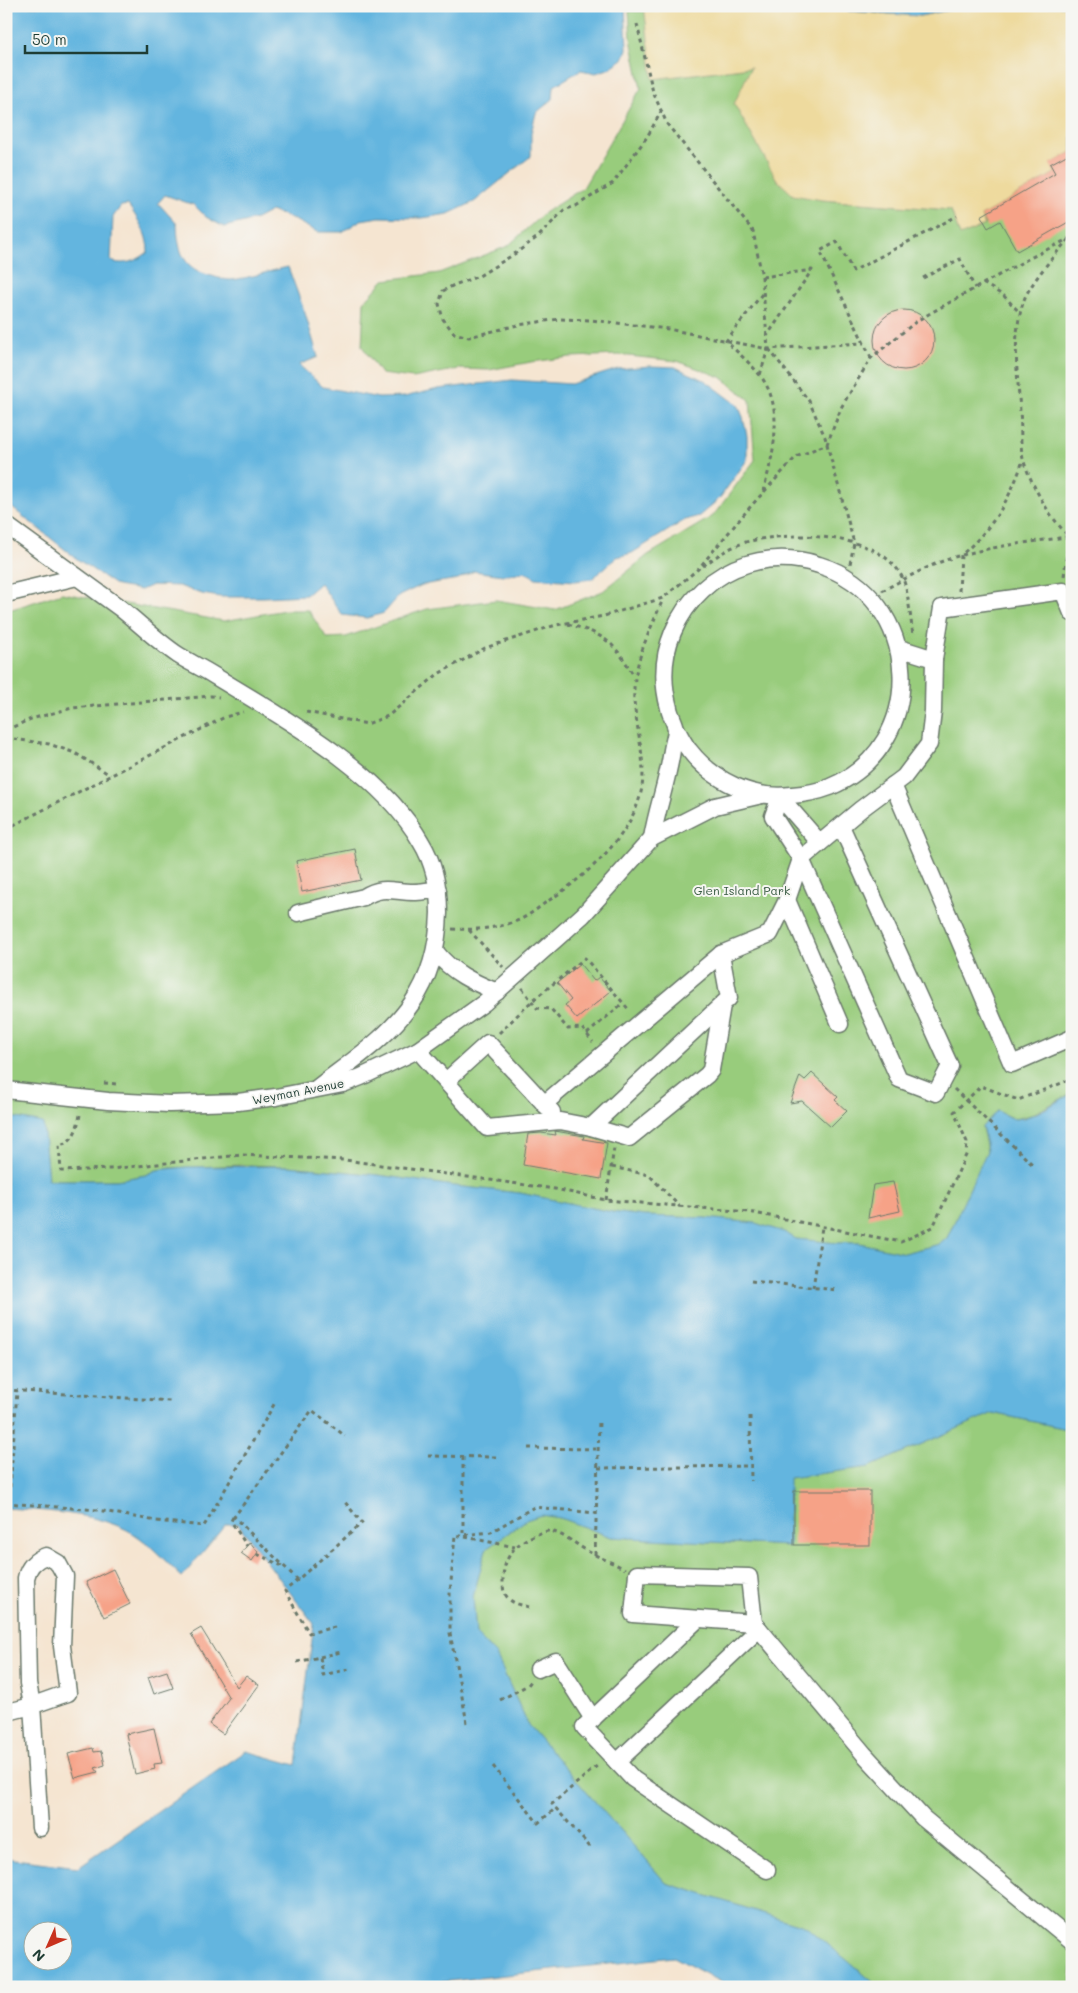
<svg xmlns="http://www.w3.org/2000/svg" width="1078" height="1993" font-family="Mali,sans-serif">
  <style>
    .green { fill: #98cc7c; stroke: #5c8458 }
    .sand { fill: #eeda9e; stroke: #868c69 }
    .water { fill: #63b5df; stroke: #41798a; fill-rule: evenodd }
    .building { fill: #f6a287 }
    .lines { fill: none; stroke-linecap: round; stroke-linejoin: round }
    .minor-casing { stroke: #6a786b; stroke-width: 19 }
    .path { stroke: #6a786b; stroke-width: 3; stroke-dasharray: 4 4; stroke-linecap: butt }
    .minor { stroke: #fff; stroke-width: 16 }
    .labels { text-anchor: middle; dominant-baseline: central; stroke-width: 4; stroke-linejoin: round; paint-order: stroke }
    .park-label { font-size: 12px; fill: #375a42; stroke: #f6f6f2 }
    .street-label { font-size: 12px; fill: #1f3d34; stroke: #f6f6f2 }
  </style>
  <rect width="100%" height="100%" fill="#f6f6f2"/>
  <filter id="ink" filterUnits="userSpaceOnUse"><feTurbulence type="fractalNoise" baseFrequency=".02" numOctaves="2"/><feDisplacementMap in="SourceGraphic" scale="10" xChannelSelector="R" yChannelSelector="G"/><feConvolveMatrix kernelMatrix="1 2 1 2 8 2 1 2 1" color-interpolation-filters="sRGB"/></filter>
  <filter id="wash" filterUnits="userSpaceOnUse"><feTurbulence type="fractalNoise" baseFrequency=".0096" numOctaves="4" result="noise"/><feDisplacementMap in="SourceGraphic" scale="20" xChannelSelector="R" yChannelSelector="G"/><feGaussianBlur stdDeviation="1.12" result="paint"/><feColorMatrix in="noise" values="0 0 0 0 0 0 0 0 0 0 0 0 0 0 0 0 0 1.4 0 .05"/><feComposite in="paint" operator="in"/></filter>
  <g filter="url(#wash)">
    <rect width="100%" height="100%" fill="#f5e5d1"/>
    <g class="green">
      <polygon points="629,11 645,11 653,79 751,67 822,200 951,210 960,235 985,225 981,216 1050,164 1072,152 1072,1093 1031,1115 1014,1119 997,1111 982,1127 987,1151 947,1238 940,1244 904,1253 859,1243 837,1243 796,1239 784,1232 755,1223 705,1218 644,1216 612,1212 520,1193 454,1186 378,1175 288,1166 242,1165 170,1168 157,1170 146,1175 117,1180 48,1180 43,1123 6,1116 6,611 62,593 224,621 285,610 308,610 327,638 346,637 427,609 496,600 555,610 603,591 648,555 713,516 755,460 750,400 721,377 677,361 619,355 570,357 531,362 489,370 459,369 413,378 381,374 362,346 364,302 384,280 439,273 508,246 544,213 583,188 641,88 631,39"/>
      <polygon points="993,1413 1072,1430 1072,1987 879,1987 807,1927 666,1883 528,1725 496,1655 476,1634 473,1597 486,1549 526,1520 541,1515 560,1518 611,1537 789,1546 788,1478 869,1467"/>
    </g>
    <polygon class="sand" points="644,6 835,6 849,11 920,16 968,6 1072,6 1072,152 1051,164 1055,173 981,216 985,225 960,236 951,210 822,200 793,195 777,180 734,104 751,67 653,79"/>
    <g class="water">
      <path d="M6,6h619l2,43 -4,10 -15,10 -12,4 -15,-3 -27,16 -1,13 -17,14 -5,20v23l-57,46 -26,12 -26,4 -43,-1 -18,3 -19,12h-25l-26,-14 -20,-7 -15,8 -32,8 -18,-10 -12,-12 -29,-10 -7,8 19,21c1,28 6,45 35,52 6,2 13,4 19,4 19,-2 38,-9 57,-13l17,46 13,44 -19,8 24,22 56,11 25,-1 34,-8 74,-9 59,4 47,-15 32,-3 25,1 31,14 32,24 5,12 4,19v24l-28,39 -20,17 -14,4 -53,33 -15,4 -25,22 -17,2 -39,-3 -11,-6 -22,3 -29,-4 -16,8 -36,6 -23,11 -15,17 -17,5 -25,-3 -22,-32 -14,12 -42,2h-44l-18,-3 -23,-8 -27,-1 -11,5 -24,-4 -40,-27 -71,-56zM128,205c10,14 20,29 20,47 -11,9 -24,14 -37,9l2,-44 8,-11z"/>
      <polygon points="835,6 968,6 920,16 849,11"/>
      <path d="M1072,1094v336l-79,-17 -124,54 -80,11v68l-178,-9 -51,-19 -19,-3 -15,5 -40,29 -13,48 3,37 20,21 32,70 138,158 141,44 72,60h-148l-57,-30 -280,30h-388v-129l72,9 168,-116 50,14 18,-141 -76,-100h-12l-44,53c-14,-13 -27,-28 -42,-39 -33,-25 -94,-27 -134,-30v-392l37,7 5,57h69l29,-5 11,-5 29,-3 102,-1 90,9 76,11 66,7 92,19 32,4 61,2 50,5 29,9 12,7 41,4h22l45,10 36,-9 7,-6 40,-87 -1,-8 -4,-16 15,-16c6,2 13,8 19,8 19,-1 38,-17 56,-25zM32,1930h30v30h-30z"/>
    </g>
    <g id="blocks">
      <g class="building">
        <polygon points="1072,152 1072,220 1017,251 1000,221 988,228 981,216 1055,173 1050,164"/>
        <circle cx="904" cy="340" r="30"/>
        <polygon points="355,849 361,880 302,892 296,861"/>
        <polygon points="580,964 594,981 599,977 611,991 577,1019 565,1005 571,1000 557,983"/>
        <polygon points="812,1073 838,1097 835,1100 847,1111 831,1127 802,1101 790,1103 800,1076 805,1080"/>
        <polygon points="555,1131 584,1136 583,1139 607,1143 601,1179 523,1165 528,1134 541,1133 556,1135"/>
        <polygon points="893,1182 900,1211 868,1218 873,1185"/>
        <rect x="794" y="1491" width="76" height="54"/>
        <polygon points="250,1542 258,1552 252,1561 241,1553"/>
        <polygon points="113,1569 130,1604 104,1617 86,1582"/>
        <polygon points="201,1628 237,1687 246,1676 259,1685 223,1734 209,1724 229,1698 191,1634"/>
        <polygon points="167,1671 173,1688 154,1694 148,1677"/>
        <polygon points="154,1728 162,1763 154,1764 155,1769 135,1774 126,1734"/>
        <polygon points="93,1748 94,1752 102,1751 105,1765 95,1768 98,1772 75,1778 68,1754"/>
      </g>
    </g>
  </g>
  <g filter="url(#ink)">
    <use href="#blocks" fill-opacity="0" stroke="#6a786b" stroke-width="1"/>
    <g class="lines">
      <defs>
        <g id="minor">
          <path d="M6,525c38,28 76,55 114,83 19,15 37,33 58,47 11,7 24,13 35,20 69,42 168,96 208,167 13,21 18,46 18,71 -1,32 -8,63 -27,90 -24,35 -62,59 -95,85"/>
          <polyline points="6,594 77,577"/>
          <polyline points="934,659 942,608 1063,591 1072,613"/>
          <polyline points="893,785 1012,1064 1072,1038"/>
          <path d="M652,838c5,-30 16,-58 20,-88 1,-6 4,-15 4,-21 -1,-7 -6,-14 -7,-21 -7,-25 -6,-52 4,-76 13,-32 41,-58 74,-68 24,-7 48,-7 72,1 104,32 112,180 11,222 -13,5 -25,7 -38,8 -39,5 -79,-14 -103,-45 -5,-6 -9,-14 -13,-22"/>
          <polyline points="820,843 780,797 773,816 801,859 899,1079 936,1093 950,1066 841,826"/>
          <polyline points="787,900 840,1024"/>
          <path d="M298,913l66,-16c19,-12 29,-5 50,-5 8,0 16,-2 24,-2"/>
          <path d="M435,951c17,22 38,31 62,41"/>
          <polyline points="418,1050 487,1128 560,1121 591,1127 729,998 721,954 770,934 787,900 801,859 861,809 904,777 929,744 933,711 934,659 899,648"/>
          <polyline points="446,1081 488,1043 552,1112"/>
          <polyline points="6,1090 108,1101 169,1104 204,1103 238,1102 276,1097 343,1084 361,1077 418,1050 484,1003 583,915 652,838 715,806 762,795"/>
          <polyline points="544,1104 721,954"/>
          <polyline points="591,1127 629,1138 707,1075 711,1070 722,1005"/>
          <polyline points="698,1619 584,1727 633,1779 767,1870"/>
          <polyline points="754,1623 633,1614 637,1574 749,1577 754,1623 864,1754 923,1818 1072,1941"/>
          <polyline points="538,1669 556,1661 593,1719"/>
          <path d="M6,1712c21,-3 42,-13 62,-19l-6,-47 3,-70 -7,-13 -12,-7c-10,3 -18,11 -20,22l2,105 4,22 8,123"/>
          <polyline points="617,1762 759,1629"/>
        </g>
      </defs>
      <use href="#minor" class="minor-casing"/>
      <g class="path">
        <polyline points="637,24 653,92 667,124 753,231 762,277 768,349 760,375"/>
        <polyline points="662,110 647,137 613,183 576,206 564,210 539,236 516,253 479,276 454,285 443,291 439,304 443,319 454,333 469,337 518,325 559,319 591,320 668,329 768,349 864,343"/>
        <path d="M1069,239c-11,11 -40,46 -45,61 -13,37 -6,74 -4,112 2,16 -1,35 4,50 8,24 28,60 48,77"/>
        <polyline points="762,277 812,270 767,336"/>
        <polyline points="923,278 960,259 975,288"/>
        <polyline points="983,283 1004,296 1020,313"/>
        <path d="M762,294l-36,47c11,11 23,21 33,33 27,33 14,82 4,118"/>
        <polyline points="769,349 809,401 825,437 854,543 850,564"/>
        <polyline points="871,358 820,251 837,242 853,271 957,216"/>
        <path d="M703,566c13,-10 27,-19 43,-24 42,-11 136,-11 157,37 5,11 8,43 10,56"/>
        <polyline points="1064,576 1069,537"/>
        <path d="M882,591c26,-14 52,-29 80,-36 36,-10 73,-13 110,-19"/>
        <path d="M959,591l2,-36c31,-26 50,-57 62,-95"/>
        <path d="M568,624c38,11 46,18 66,52"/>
        <polyline points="306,712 367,724 388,716 438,674 485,648 556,625 604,616 663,598 698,569 751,506 796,457 827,444 842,406 871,358 918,320 1026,260 1072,237"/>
        <polyline points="6,730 31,719 72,708 211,696 219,697"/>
        <polyline points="6,738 49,744 75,753 110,775"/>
        <polyline points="6,829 225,717 243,712"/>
        <path d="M452,929c24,1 45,0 67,-9 9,-4 18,-11 26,-17 39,-25 89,-67 97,-116 4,-27 -6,-60 -8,-87 -2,-36 16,-69 29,-101"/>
        <polyline points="469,930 503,967"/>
        <polyline points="522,988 537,1008 551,1009 568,1029 582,1028 593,1042"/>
        <polyline points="499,1033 532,1001 585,958 630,1011"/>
        <polyline points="587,1034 623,1003"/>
        <polyline points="104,1083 117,1084"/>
        <polyline points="954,1089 1033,1165"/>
        <path d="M80,1115c-3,14 -6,27 -21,30l2,26 49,-2 131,-14 104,5 210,29 51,11 143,12 152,30 32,-15 33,-72 1,-13 -13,-30 27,-26 37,14 54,-21"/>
        <polyline points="612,1167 649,1175 680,1207"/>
        <polyline points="606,1200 614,1148"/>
        <polyline points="751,1281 837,1290"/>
        <polyline points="813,1288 822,1227"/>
        <polyline points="6,1390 171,1401"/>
        <polyline points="750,1416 751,1481"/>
        <polyline points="528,1448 598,1449"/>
        <polyline points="428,1456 496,1457"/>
        <polyline points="463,1457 463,1535 491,1532 534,1507 596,1513"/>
        <polyline points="598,1468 751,1466"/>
        <polyline points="6,1503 98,1510 156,1521 204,1526 276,1401"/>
        <polyline points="9,1503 17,1391"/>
        <polyline points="233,1517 231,1521 247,1546"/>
        <polyline points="257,1554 282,1566"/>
        <polyline points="595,1555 599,1421"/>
        <polyline points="298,1580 234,1517 312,1410 345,1436"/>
        <path d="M529,1607c-7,-2 -16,-3 -21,-9 -5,-5 -5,-11 -5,-18 0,-21 11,-36 30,-44 5,-2 11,-5 15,-5 14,1 30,15 41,21 12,6 24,11 36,17"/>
        <polyline points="335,1627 309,1633 285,1591 362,1523 344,1501"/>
        <polyline points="320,1657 341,1652"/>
        <polyline points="297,1662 320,1657 323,1675 350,1669"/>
        <polyline points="500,1700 528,1685 531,1681"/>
        <polyline points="467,1723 450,1633 450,1594 455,1535 515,1547"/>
        <polyline points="493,1766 538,1823 556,1808"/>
        <polyline points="590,1847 552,1804 598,1765"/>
      </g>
      <use href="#minor" class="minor"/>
    </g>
  </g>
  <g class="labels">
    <g class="park-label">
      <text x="742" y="890">Glen Island Park</text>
    </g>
    <g class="street-label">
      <text transform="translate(298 1091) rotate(-11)">Weyman Avenue</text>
    </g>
  </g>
  <rect width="1078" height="1993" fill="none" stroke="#f6f6f2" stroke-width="25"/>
  <g transform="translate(48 1946) rotate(225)"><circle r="24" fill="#f6f6f2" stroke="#a0aca6"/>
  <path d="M0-4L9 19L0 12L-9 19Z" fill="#c8321e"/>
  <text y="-8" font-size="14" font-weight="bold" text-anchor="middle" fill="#1f3d34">N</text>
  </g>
  <path d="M25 45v8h122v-8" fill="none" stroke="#1f3d34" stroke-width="2.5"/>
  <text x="32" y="45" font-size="15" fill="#1f3d34" stroke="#f6f6f2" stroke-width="4" paint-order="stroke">50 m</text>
</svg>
